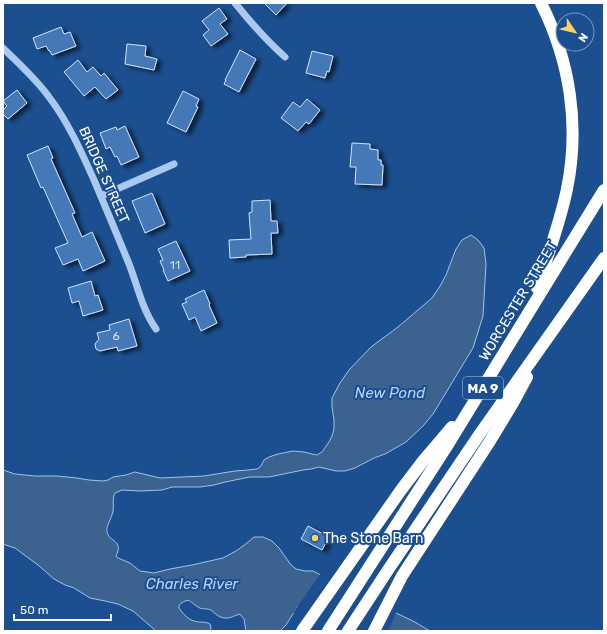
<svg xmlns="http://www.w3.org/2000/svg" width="607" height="634" font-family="Rubik,sans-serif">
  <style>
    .water { fill: #3c6290; stroke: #9cc4f0 }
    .pier { fill: #1b4f8f }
    .building { fill: #4478b7; stroke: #cfe3fa; filter: url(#shadow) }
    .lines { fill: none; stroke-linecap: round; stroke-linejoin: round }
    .minor { stroke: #a9c9ee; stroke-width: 7 }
    .highway { stroke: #fff; stroke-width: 12 }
    .poi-dot { fill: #ffd166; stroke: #1b4f8f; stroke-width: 1.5 }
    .labels { text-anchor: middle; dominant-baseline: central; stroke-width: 4; stroke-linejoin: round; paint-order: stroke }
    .number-label { font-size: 12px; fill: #d0dded }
    .shield { fill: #1b4f8f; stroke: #bbcadd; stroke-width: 1 }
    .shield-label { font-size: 13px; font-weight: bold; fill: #fff }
    .street-label { font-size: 14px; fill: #fff; stroke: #1b4f8f }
    .poi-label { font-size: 14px; fill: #fff; stroke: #1b4f8f; text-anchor: start }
    .water-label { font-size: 15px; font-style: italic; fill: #b5d3f5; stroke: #1b4f8f }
  </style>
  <defs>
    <filter id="shadow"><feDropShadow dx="4.5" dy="2.5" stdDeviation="2" flood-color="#0009"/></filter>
  </defs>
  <rect width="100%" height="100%" fill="#1b4f8f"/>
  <path class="water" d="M471,235l7,5 6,8 2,16 -3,52 -10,32 -40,66 -10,12 -17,16 -21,12 -11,4 -19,10 -10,3h-9l-17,-4 -8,2 -8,1 -34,7h-19l-25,5 -11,3 -14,2h-28l-10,3 -22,1 -18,-1 -7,3c-3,5 -1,12 -2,18 -1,7 -7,14 -6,21 2,10 17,8 9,24l2,2 12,5 10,8 14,2 16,-4 22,-4 31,-7 13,-7 11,-8 7,-6h9l9,4 7,7 12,17 5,4 9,2h8l83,42 17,8 17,10h-80l-52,-25 -12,19 -6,6h-34l-2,-12 -4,-5c-5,1 -10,5 -15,4 -6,0 -10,-5 -14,-8 -4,-2 -9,0 -13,-3 -9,-6 -9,-10 -19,-2v3c3,5 10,12 15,13 6,2 11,0 16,3l1,4 -1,3h-54l-23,-20 -15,-7 -13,-3 -15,-3 -16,-10 -9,-3 -11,-6 -16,-14 -23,-17 -12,-4v-74l12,4 20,2h22l20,2 12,2 14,1 5,-1 5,-3 13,-2 9,-3 25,6 44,-2 31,-5 13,-1 9,-1 4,-3 3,-6 5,-3 9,-3 15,-3 11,1 8,2 5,1 5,-3 7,-10 3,-6 2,-7v-9l-2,-13v-9l8,-15 9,-13 22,-23 27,-20 34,-29 8,-12 6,-11 10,-26 6,-9z"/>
  <polygon class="pier" points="321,573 397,611 388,631 346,631 299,608 295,614 293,613"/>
  <g class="building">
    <polygon points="264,3 287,3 276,15"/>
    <polygon points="219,8 227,19 220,24 228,34 211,46 203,35 209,30 202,21"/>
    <polygon points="61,27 64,34 70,32 76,46 52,55 50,51 49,51 46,46 37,49 33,38"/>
    <polygon points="127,44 146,46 145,56 157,59 154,70 125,64"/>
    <polygon points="240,50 256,59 239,92 224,84 226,80 225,80"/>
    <polygon points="312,51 333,56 329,72 327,71 325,78 306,73"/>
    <polygon points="78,60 87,72 93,67 101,76 104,73 118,90 106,99 95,87 84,96 64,72"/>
    <polygon points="17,90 27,103 8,119 3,114 3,110 7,106 3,101"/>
    <polygon points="183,91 199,99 196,106 198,107 186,132 167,123"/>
    <polygon points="307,99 320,110 309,124 306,122 298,131 281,118 293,102 300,107"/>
    <polygon points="125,126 139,157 121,165 117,156 115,157 110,147 106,149 100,133 116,127 117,130"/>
    <polygon points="352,143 370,144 370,149 378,150 378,160 381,160 381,165 383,165 382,185 355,184 356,167 350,167"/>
    <polygon points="48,146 53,158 51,159 75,213 72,214 82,237 92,232 105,261 83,271 78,259 63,265 55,248 68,243 43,187 41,188 27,155"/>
    <polygon points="152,193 165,224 145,233 132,201"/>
    <polygon points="270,200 271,221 277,221 278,233 271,233 272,254 246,255 246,257 230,258 229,240 251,239 249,213 252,212 252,201"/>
    <polygon points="176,241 190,271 168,281 163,270 164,270 160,261 163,260 158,249"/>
    <polygon points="91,281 95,296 98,295 103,310 83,316 79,301 72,303 68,288"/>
    <polygon points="204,290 210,304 209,305 217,323 201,331 195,317 189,320 182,304 187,302 185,299"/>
    <polygon points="129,319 137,346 118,351 117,347 100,351 96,349 95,344 99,339 97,333 110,330 109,325"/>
    <polygon points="308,526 329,537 322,550 301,539"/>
  </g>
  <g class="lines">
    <g class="minor">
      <path d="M235,3c16,20 32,38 50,54"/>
      <path d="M3,48c16,16 33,31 46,49 19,25 32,54 45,83 11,26 22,52 33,79 10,23 14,49 29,70"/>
      <polyline points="101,196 174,164"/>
    </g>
    <g class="highway">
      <path d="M537,288c11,-33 23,-65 30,-99 13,-64 3,-128 -26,-186"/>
      <polyline points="302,631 401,490 423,461 452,427"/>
      <polyline points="328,631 447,446 559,263 604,190"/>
      <polyline points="348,631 388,570 479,435 604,258"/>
      <polyline points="374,631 402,576 490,441 513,403 527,377"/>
    </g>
  </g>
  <circle class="poi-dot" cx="315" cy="538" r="4"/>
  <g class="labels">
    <g class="number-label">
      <text x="175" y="265">11</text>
      <text x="116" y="336">6</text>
    </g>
    <rect class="shield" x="463" y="377" width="40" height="22" rx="3"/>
    <g class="shield-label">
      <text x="483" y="388">MA 9</text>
    </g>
    <g class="street-label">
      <text transform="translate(104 175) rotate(66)">BRIDGE STREET</text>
      <text transform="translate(518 301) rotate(-59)">WORCESTER STREET</text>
    </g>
    <g class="poi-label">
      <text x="323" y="538">The Stone Barn</text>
    </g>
    <g class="water-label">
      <text x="390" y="393">New Pond</text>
      <text x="192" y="584">Charles River</text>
    </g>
  </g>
  <rect width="607" height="634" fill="none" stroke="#ffffff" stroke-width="8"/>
  <g transform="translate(575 32) rotate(125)"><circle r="19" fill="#1b4f8f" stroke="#7695bc"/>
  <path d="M0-3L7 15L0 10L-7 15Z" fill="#ffd166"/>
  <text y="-6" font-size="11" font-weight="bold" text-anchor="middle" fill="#ffffff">N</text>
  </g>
  <path d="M14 614v6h97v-6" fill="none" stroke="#ffffff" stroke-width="2"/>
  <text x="20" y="614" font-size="12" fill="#ffffff" stroke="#1b4f8f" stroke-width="3" paint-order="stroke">50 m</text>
</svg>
